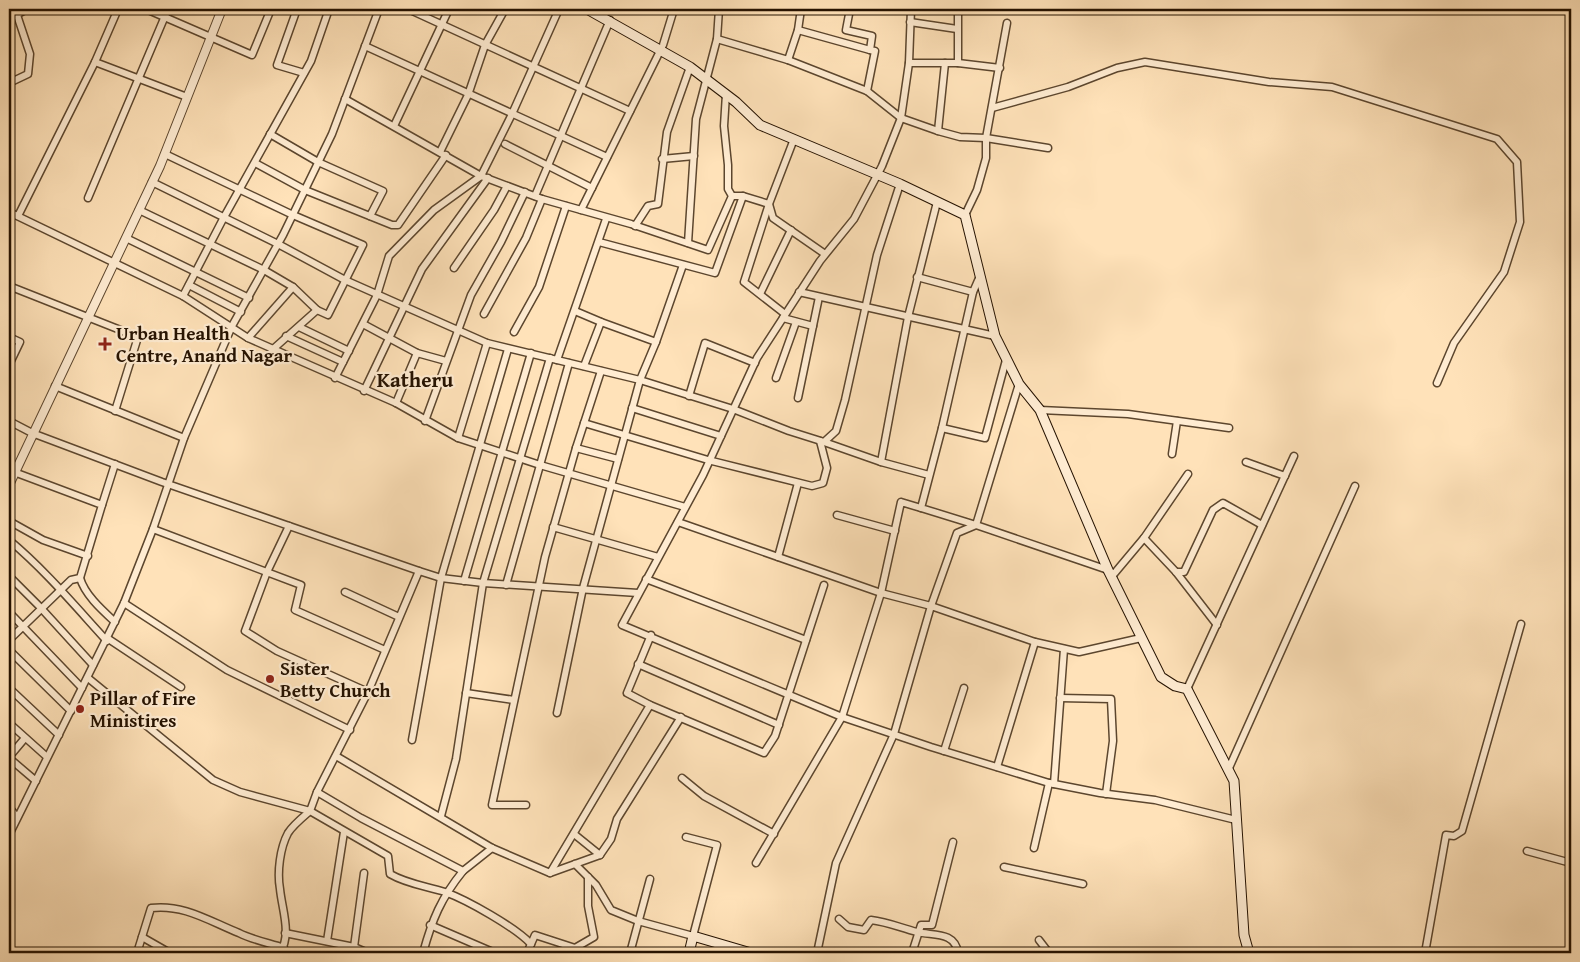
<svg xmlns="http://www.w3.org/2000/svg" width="1580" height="962" font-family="'Gentium Book Plus',serif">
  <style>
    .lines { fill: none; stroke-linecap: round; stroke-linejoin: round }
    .minor-casing { stroke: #5c462e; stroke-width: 9 }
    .tertiary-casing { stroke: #5c462e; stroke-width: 10 }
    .secondary-casing { stroke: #251200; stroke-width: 11 }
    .minor { stroke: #ffecd2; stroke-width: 6 }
    .tertiary { stroke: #ffecd2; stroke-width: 8 }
    .secondary { stroke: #ffecd2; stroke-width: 9 }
    .poi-dot { fill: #8f2418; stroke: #ffecd2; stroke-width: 2 }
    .labels { text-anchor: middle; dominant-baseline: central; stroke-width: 4.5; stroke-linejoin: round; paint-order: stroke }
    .poi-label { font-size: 19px; font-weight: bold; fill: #251200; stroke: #ffecd2; text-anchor: start }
    .quarter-label { font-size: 21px; font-weight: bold; fill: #251200; stroke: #ffecd2 }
  </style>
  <rect width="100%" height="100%" fill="#ffe2b9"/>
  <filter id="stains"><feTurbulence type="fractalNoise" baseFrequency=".004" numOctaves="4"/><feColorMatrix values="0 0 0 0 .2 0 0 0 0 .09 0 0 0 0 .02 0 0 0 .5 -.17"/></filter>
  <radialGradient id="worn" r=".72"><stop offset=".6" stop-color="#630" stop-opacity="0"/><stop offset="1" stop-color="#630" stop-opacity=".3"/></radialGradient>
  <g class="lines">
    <defs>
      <g id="minor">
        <polyline points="146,9 252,55 271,9"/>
        <polyline points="297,9 277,65 304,73"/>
        <polyline points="408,9 630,111"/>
        <polyline points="850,9 846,30 872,36 870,50 875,51 867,91"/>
        <polyline points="911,9 909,63 901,118 882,166 854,219 820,261 757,358 703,475 622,625 842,717 931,747 1049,783 1100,793 1155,800 1236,820"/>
        <polyline points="18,14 27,9"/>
        <polyline points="910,22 957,29"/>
        <polyline points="798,30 870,50"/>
        <polyline points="717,39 788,60 867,91 901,118 938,131 960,137 986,138 1048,148"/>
        <polyline points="365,46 607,157"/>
        <polyline points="788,60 798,30 801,9"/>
        <polyline points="95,62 187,97"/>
        <polyline points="909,63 958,63 958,9"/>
        <polyline points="958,63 1000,68"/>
        <polyline points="9,83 28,74 30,54 15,9"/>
        <polyline points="345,99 481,176 542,199 631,224 708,250 732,196 728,189 728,165 724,126 726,94"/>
        <polyline points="992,108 1068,87 1117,68 1145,62 1269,82 1332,87 1497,139 1517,162 1520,222 1504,272 1454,343 1437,383"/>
        <polyline points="394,126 449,9"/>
        <polyline points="938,131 945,63"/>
        <polyline points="270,134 318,162 383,191 370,216"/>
        <polyline points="505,144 592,188"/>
        <polyline points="440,152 468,95 485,45 505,9"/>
        <polyline points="165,154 293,215 363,245 328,315 317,310 272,350"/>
        <polyline points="662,159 694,156"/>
        <polyline points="255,163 305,190 392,225 398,225 446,155"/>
        <polyline points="152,182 278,244 345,280 487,343 640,380 733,409 789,431 824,442 836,431 845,400 877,255 900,184"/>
        <polyline points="535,196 610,20"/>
        <polyline points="732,196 743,196 769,204 773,218 825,254"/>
        <polyline points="88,198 168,9"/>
        <polyline points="139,210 264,270 293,287 317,310"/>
        <polyline points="581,210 663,45 674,9"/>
        <polyline points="9,212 183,296 248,338 396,403 458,438 540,465 685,507"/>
        <polyline points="965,215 977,190 986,158 986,138 1007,23"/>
        <polyline points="18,216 95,62 118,9"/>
        <polyline points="635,226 648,206 658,204 667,132 690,67"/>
        <polyline points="126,238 249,298"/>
        <polyline points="599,242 715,273 743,196"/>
        <polyline points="688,243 696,119 717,39 719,9"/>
        <polyline points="454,268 494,210 507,186"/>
        <polyline points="917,277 973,292"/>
        <polyline points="189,285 241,312"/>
        <polyline points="9,286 138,337 115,411"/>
        <polyline points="799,292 995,336"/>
        <polyline points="760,294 791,230"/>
        <polyline points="183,296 223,219 311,61 329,9"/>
        <polyline points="484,314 526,238 542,199"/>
        <polyline points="785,314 744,282 769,204 794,139"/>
        <polyline points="783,318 813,326"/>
        <polyline points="363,324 417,353 446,361"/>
        <polyline points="299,327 349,351"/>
        <polyline points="514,332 539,287 566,206"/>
        <polyline points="286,336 343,362"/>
        <polyline points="9,337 20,342 9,365"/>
        <polyline points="248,338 293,287"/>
        <polyline points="656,342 683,265"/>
        <polyline points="557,360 606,219"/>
        <polyline points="584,366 601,322"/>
        <polyline points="335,378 377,295 389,256 434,210 481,176 512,114 559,9"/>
        <polyline points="776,378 796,322"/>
        <polyline points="1019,384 976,525 1108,570"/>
        <polyline points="55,386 184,438"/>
        <polyline points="364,391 422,269 488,178"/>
        <polyline points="689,396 705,343 755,363"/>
        <polyline points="798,398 819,297"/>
        <polyline points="396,403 417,353"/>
        <polyline points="632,408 721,436"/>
        <polyline points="1040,410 1128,414 1229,428"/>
        <polyline points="9,421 32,433 162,482 419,571 368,692 317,792 310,811 240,792 213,780 88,678"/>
        <polyline points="425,421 471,295 501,242 525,192"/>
        <polyline points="584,423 708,460 812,486 823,483 827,468 820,441"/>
        <polyline points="942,428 985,438 1006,360"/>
        <polyline points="458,438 487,343"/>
        <polyline points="824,442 881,462"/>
        <polyline points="576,448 618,459"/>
        <polyline points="1172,454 1177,421"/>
        <polyline points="1246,462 1285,476"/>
        <polyline points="929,475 881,462 908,317 937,202"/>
        <polyline points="102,505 115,464"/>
        <polyline points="837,515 895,531"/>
        <polyline points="9,521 43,540 88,556"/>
        <polyline points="678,522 881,593 931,606 957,533 976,525 921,508 942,428 973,292 980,276"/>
        <polyline points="289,526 267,572 245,631 277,651 368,692"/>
        <polyline points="553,527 658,557"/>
        <polyline points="153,529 301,585 295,610 385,650"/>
        <polyline points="1144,538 1188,474"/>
        <path d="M9,540c36,30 66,66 98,101"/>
        <polyline points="778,557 798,483"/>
        <polyline points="419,571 441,578 483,583 638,593"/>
        <polyline points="1176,572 1184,572 1213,510 1223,503 1262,525"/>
        <polyline points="1113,575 1144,538 1176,572 1217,625"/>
        <polyline points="9,576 40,607 93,665"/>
        <path d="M80,578c5,17 22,32 35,44"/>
        <polyline points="646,579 806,640"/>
        <polyline points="464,581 531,353"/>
        <polyline points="506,585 569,363"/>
        <polyline points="345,592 399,617"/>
        <polyline points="124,603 227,670 350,730"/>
        <polyline points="9,612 82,688"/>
        <polyline points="651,635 627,693 650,705 764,753 775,736 824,585"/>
        <polyline points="107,638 181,687"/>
        <polyline points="9,640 71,580 80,578 102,505 14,472"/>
        <polyline points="9,650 71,711"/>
        <polyline points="638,664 779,725"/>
        <polyline points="9,688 59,735"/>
        <polyline points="1187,689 1294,456"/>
        <polyline points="466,693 514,700"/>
        <polyline points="1060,698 1111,699 1113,741 1106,794"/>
        <polyline points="557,713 583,588 640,380 656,342 601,322 575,311"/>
        <polyline points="9,723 47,757"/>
        <polyline points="412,740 441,578 508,349"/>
        <polyline points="944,751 964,688"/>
        <polyline points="336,756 492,848 550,873 600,855 611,839 617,819 681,717"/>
        <polyline points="9,757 25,738"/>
        <polyline points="9,758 36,781"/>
        <polyline points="997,767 1035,642"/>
        <polyline points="1229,768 1355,486"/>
        <polyline points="682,778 704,796 774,834"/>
        <polyline points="1054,784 1064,649"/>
        <polyline points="317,792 361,818 463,871 492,848"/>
        <polyline points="526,805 492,805 545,557 576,448 601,371"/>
        <polyline points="9,807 17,817"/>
        <polyline points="441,816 456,759 483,583 550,358"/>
        <polyline points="574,834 600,855"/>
        <polyline points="9,835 124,603 153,529 184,438 232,326 283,235 332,134 379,9"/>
        <polyline points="1034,848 1049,783"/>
        <polyline points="1527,851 1571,863"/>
        <polyline points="756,863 842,717 881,593 901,502 921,508"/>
        <polyline points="575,864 596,885 611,910 638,921 693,936 717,845 686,837"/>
        <polyline points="1004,867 1083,884"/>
        <polyline points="550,873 650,705"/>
        <path d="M839,919l9,8 16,3 7,-10c17,2 30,8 46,12 16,4 38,-1 41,21"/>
        <polyline points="430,925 495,953"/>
        <polyline points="285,933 354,947 368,953"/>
        <polyline points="142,937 170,953"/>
        <polyline points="1039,940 1049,953"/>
        <polyline points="327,941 344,832"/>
        <polyline points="354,947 364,873"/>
        <path d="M137,953l14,-45c33,-4 58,13 88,25 14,7 30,10 45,15"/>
        <path d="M280,953c12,-19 2,-43 0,-64 -3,-17 0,-41 8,-56 5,-8 15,-16 22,-22l78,45 2,18c17,10 36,12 55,18 22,8 70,35 86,52"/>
        <path d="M423,953c9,-33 18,-55 40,-82"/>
        <polyline points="527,953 535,935 575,948 594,937 588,906 588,877"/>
        <polyline points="630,953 650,879"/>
        <polyline points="817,953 836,863 894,734 931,606 1035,642 1079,652 1141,638"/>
        <polyline points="912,953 921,925 932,925 953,842"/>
        <polyline points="1425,953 1446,835 1454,836 1462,831 1521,624"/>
      </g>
      <polyline id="tertiary" points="9,485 160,166 222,9"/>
      <g id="secondary">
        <polyline points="587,9 690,67 736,102 760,125 900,184 965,215 995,336 1019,384 1040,410 1108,570 1161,677 1175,686 1187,689 1234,781 1244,935 1249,953"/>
        <polyline points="689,953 693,936 751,953"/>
      </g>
    </defs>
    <use href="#minor" class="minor-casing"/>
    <use href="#tertiary" class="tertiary-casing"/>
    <use href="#secondary" class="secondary-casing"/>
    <use href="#minor" class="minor"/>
    <use href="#tertiary" class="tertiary"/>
    <use href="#secondary" class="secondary"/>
  </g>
  <g class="poi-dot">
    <path d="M102.5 336.5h5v5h5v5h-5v5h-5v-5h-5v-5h5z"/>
    <circle cx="270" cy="679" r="5"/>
    <circle cx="80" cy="709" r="5"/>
  </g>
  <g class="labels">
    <g class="poi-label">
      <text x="116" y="333">Urban Health<tspan x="116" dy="22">Centre, Anand Nagar</tspan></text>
      <text x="280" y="668">Sister<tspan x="280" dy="22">Betty Church</tspan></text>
      <text x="90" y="698">Pillar of Fire<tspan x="90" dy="22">Ministires</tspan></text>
    </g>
    <g class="quarter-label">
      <text x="415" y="379">Katheru</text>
    </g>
  </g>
  <rect width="1580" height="962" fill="none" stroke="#ffe2b9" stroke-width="30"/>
  <rect x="10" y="10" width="1560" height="942" fill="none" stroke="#251200" stroke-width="2.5"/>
  <rect x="15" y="15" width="1550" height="932" fill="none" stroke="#251200"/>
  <rect width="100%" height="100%" filter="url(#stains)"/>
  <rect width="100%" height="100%" fill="url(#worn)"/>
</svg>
